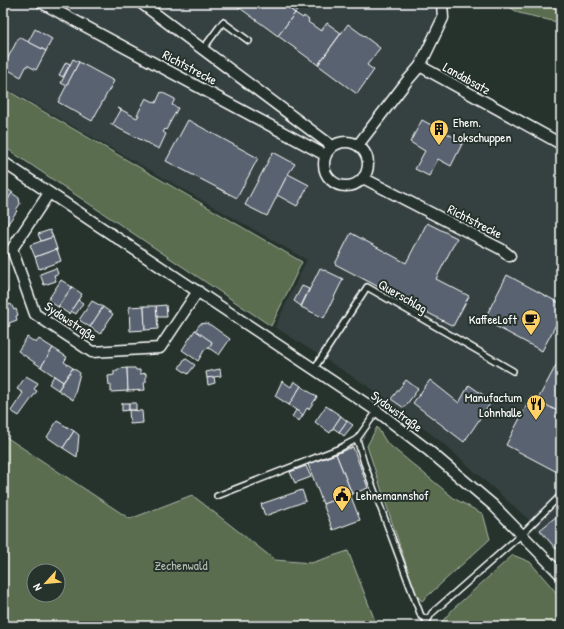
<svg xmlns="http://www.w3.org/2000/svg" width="564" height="629" font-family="'Patrick Hand',sans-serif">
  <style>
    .built { fill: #354141 }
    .green { fill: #5a6d50; stroke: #acb6a8; fill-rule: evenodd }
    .building { fill: #596270; stroke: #fff }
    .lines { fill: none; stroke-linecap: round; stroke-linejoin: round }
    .lane-casing { stroke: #fff; stroke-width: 8 }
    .street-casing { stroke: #fff; stroke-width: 13 }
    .lane { stroke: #26332d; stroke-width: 5 }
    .street { stroke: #26332d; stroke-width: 10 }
    .labels { text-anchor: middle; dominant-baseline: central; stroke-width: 4; stroke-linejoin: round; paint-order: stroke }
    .street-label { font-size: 13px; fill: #fff; stroke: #26332d }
    .poi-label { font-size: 13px; fill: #fff; stroke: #26332d; text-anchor: start }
    .park-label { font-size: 13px; fill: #b5bdb0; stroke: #26332d }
  </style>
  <rect width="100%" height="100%" fill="#26332d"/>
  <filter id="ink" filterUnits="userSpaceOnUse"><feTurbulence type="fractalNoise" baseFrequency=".025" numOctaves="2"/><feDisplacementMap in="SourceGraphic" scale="8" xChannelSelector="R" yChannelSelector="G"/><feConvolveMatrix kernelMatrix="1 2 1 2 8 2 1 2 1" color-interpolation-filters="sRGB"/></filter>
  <g filter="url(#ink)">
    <polygon class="built" points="3,3 446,3 448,18 427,63 561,137 561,557 527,518 439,440 372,389 275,327 307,260 3,86"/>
    <g class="green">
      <polygon points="503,3 561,3 561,23 519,13"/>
      <polygon points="3,88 302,262 271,326 3,146"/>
      <polygon points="377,427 387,443 455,499 483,514 490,539 422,601 416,595 367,446"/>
      <path d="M3,435l127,84 62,-24 83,65 36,3 37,-12 29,75h-374zM34,571h24v24h-24z"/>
      <polygon points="513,555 530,562 561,598 561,626 438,626 454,608"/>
    </g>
    <g class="building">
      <polygon points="162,3 171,3 168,7"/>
      <polygon points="233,3 283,3 295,13 278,36"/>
      <polygon points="283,3 303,3 295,13"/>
      <polygon points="295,13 303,18 304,16 309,20 308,22 321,31 327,23 341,33 318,65 278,36"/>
      <polygon points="348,24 380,48 367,65 374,70 357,94 318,65"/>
      <polygon points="35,29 52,39 46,51 28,42"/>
      <polygon points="19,37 46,51 36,70 27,65 21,77 3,67"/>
      <polygon points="73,59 79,62 67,86 61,83"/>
      <polygon points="66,62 70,64 63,77 59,75"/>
      <polygon points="79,62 114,81 92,121 58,102"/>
      <polygon points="161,92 175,99 172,105 178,108 166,130 165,129 163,132 166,134 159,149 110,124 113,124 121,110 118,108 137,118 139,115 137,115 146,98 156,103"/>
      <polygon points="188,120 258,158 237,198 166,161"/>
      <polygon points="422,120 463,142 451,166 438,159 429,176 415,169 425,151 410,142"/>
      <polygon points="273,152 295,164 288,174 267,216 245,205"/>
      <polygon points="288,174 309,185 297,206 277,195"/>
      <polygon points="3,186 13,193 3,207"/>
      <polygon points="12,193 19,198 20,204 16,210 17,211 4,229 3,207"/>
      <polygon points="427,223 457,238 436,279 469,296 453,326 335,264 351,233 406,263"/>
      <polygon points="50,230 53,237 41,241 38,234"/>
      <polygon points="53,237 57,249 35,257 30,245"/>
      <polygon points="57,249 61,261 39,269 35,257"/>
      <polygon points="56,268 58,274 54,275 56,281 44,285 40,274"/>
      <polygon points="320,268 343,279 324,318 301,307"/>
      <polygon points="507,275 561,304 561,315 542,351 484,320"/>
      <polygon points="61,280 72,287 58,307 48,300"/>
      <polygon points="5,286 8,295 7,295 8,299 4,301 6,306 3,307 3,287"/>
      <polygon points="302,286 309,289 301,306 294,301"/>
      <polygon points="72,287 82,294 69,314 58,307"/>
      <polygon points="78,300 83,303 76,314 71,311"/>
      <polygon points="92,301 103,307 90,327 79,320"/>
      <polygon points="11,304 14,310 16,309 18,315 16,316 17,320 9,323 10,326 3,328 3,307"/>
      <polygon points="166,305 167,317 157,317 156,306"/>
      <polygon points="144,306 145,330 130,331 129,307"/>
      <polygon points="144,306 156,306 158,329 145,330"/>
      <polygon points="103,307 113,314 100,334 90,327"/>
      <polygon points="206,323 212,326 230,339 219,355 209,348 212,342 195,331 200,324"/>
      <polygon points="195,330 212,342 209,348 205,349 198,361 182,350"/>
      <polygon points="27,337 36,343 39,339 53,348 41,367 18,351"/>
      <polygon points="53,348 67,357 64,362 73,368 63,382 41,367"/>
      <polygon points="561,356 561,413 537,401"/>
      <polygon points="185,358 195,365 188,374 179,368"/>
      <polygon points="73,368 80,373 73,400 58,390"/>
      <polygon points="127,368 128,391 111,392 111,384 109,385 108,376 114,375 114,371 118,371 118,369"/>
      <polygon points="127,368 135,368 136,370 140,370 140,374 146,373 146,382 144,383 145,390 128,391"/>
      <polygon points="220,369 221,376 207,378 206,372"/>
      <polygon points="26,376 38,383 34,389 37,391 19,416 11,411 23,393 17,389"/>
      <polygon points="54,376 63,382 58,390 49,384"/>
      <polygon points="214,377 215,383 208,385 207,378"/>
      <polygon points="406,380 418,389 404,408 391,399"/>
      <polygon points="430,380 459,403 469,385 492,401 464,442 413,403"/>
      <polygon points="282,381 291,387 294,381 301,386 289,405 275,396"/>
      <polygon points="301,386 317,397 309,409 307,408 303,415 289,405"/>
      <polygon points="531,397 561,413 561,469 559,473 506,445"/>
      <polygon points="122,403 129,403 129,410 122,411"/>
      <rect x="129" y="403" width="7" height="7"/>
      <polygon points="326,406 341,416 330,433 315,422"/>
      <polygon points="129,410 142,411 143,423 130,424"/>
      <polygon points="296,410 303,415 299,421 292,417"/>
      <polygon points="341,416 347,421 339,432 333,428"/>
      <polygon points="57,421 74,431 63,448 47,437"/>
      <polygon points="347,421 353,425 344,436 339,432"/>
      <polygon points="74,431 79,435 77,457 63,448"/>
      <polygon points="353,447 368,488 352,494 336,454"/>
      <polygon points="336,454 352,494 323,504 308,464"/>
      <polygon points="306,466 311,477 295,483 290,472"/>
      <polygon points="302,490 306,501 265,516 261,504"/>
      <polygon points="350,494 360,520 333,530 323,504"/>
      <polygon points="558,515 561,518 561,545 556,549 540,530"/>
    </g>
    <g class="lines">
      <defs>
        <g id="lane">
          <polyline points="203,49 223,22 249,41"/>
          <polyline points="314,369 367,287 513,371"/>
          <polyline points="357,439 364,463 421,616 428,620"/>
          <polyline points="217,496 340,448 357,439 377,411"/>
          <polyline points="424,626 432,613 522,534 561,495"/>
        </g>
        <g id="street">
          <polyline points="42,3 325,155"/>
          <polyline points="141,3 332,146"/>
          <polyline points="420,66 561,144"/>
          <circle cx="346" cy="164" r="22"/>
          <polyline points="358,145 407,81 420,66 443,18 442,3"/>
          <polyline points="3,162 377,411 428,450 493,505 561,575"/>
          <polyline points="363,178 501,249 510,256"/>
          <polyline points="49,193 12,249 35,314 92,352 160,348 198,291"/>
        </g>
      </defs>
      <use href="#lane" class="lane-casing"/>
      <use href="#street" class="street-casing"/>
      <use href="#lane" class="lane"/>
      <use href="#street" class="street"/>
    </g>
  </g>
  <defs>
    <symbol id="building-pin" viewBox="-11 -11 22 30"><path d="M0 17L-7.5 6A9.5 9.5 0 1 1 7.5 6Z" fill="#ffd166" stroke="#26332d"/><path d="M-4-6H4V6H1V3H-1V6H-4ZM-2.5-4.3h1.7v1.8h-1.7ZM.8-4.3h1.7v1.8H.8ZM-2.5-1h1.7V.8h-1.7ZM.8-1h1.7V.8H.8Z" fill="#111"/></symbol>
    <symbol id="cafe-pin" viewBox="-11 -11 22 30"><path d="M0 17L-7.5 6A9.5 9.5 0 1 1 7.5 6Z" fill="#ffd166" stroke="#26332d"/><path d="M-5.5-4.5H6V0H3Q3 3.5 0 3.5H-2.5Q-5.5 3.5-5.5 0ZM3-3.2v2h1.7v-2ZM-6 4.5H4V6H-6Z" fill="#111"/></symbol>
    <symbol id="restaurant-pin" viewBox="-11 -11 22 30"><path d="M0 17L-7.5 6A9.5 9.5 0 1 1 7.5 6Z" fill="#ffd166" stroke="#26332d"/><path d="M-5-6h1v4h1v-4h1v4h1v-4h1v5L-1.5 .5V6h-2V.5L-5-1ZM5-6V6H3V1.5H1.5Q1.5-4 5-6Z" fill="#111"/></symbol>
    <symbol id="civic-pin" viewBox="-11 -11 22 30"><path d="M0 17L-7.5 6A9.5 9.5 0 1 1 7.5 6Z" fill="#ffd166" stroke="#26332d"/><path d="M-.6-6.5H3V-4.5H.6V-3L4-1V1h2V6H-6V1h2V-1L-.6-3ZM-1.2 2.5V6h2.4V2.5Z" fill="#111"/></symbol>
  </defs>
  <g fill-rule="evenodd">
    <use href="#building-pin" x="428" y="118" width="22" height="30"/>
    <use href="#cafe-pin" x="520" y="308" width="22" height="30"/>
    <use href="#restaurant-pin" x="525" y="393" width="22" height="30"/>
    <use href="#civic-pin" x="331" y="484" width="22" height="30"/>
  </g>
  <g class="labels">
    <g class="street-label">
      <text transform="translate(190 67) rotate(28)">Richtstrecke</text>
      <text transform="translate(467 78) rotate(29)">Landabsatz</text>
      <text transform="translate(475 221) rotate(27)">Richtstrecke</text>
      <text transform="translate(403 296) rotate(30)">Querschlag</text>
      <text transform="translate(71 321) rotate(34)">Sydowstraße</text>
      <text transform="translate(397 411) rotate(36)">Sydowstraße</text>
    </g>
    <g class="poi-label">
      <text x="453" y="122">Ehem.<tspan x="453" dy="15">Lokschuppen</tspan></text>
      <text x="517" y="319" text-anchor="end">KaffeeLoft</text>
      <text x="522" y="397" text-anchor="end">Manufactum<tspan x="522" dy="15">Lohnhalle</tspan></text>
      <text x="356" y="495">Lehnemannshof</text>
    </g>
    <g class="park-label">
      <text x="181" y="565">Zechenwald</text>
    </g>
  </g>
  <rect width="564" height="629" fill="none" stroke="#26332d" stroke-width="16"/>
  <rect x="8" y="8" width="548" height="613" fill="none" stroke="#fff" stroke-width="1.5" filter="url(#ink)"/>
  <g transform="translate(46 583) rotate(243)"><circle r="19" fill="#26332d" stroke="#7d8581"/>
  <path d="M0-3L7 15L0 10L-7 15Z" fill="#ffd166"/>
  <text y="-6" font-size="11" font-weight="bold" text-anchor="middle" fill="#ffffff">N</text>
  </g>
</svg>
